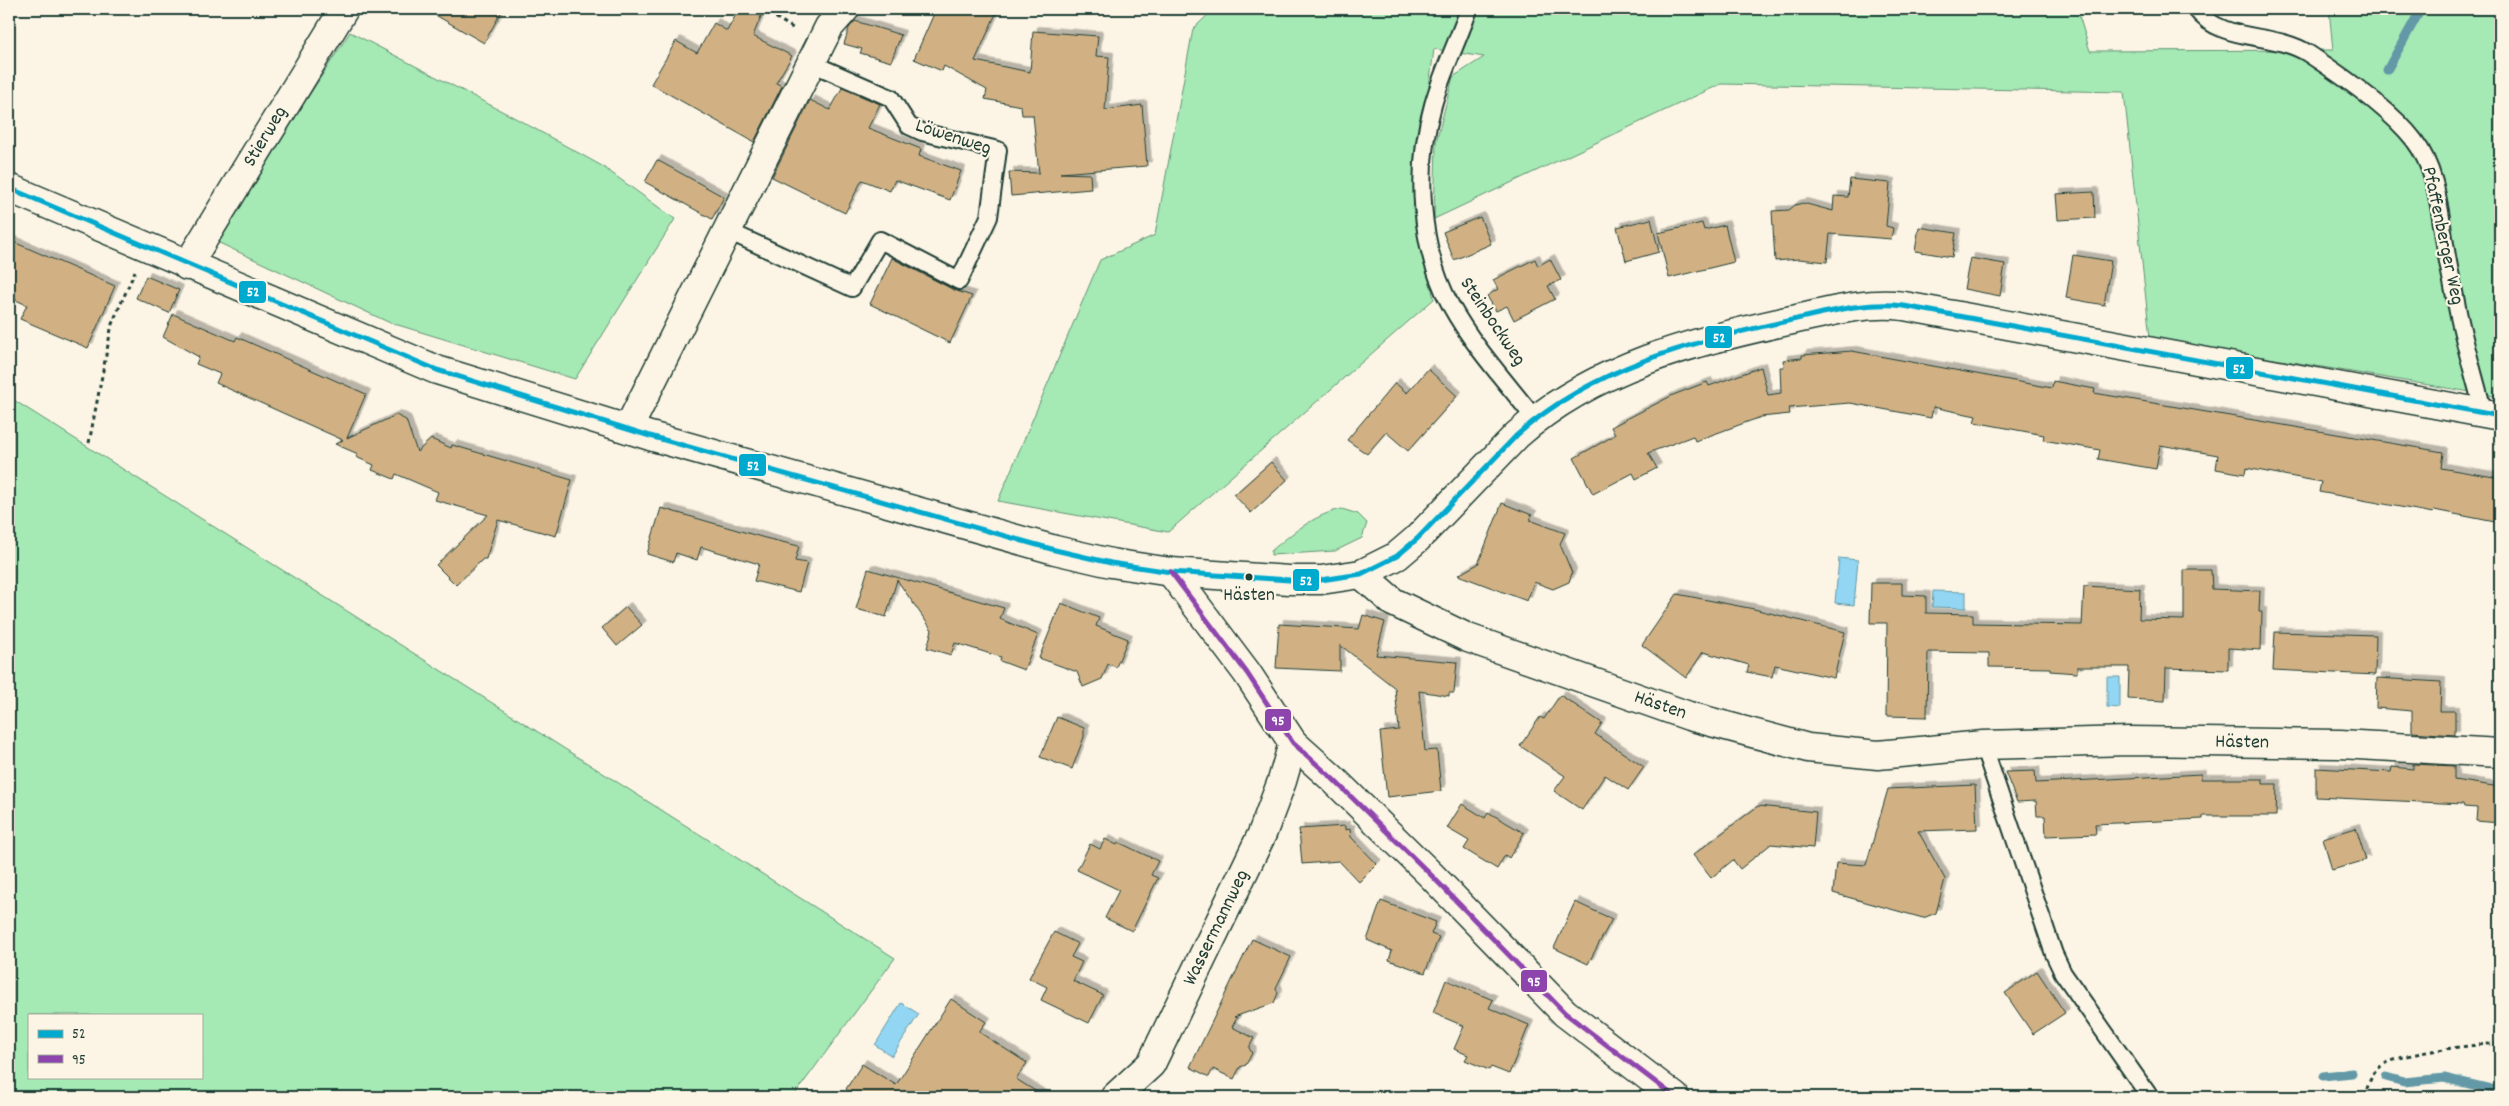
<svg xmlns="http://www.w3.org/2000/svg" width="2509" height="1106" font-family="Dekko,sans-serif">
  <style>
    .green { fill: #a5e9b4; stroke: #629374; fill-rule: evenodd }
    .water { fill: #92d6f3; stroke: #6499a7 }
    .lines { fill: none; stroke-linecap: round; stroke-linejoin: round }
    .stream { stroke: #6499a7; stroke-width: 9 }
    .building { fill: #d1b184; stroke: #1f3d34; filter: url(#shadow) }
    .lane-casing { stroke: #1f3d34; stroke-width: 20 }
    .street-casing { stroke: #1f3d34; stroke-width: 31 }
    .path { stroke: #1f3d34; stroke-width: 3; stroke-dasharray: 4 4; stroke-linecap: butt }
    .lane { stroke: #fcf5e5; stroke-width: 16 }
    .street { stroke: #fcf5e5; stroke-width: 28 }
    .bus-1-casing { stroke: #fcf5e5; stroke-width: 9 }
    .bus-2-casing { stroke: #fcf5e5; stroke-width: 9 }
    .bus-1 { stroke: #00a9ce; stroke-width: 5 }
    .bus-2 { stroke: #8e44ad; stroke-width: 5 }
    .bus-dot { fill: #1f3d34; stroke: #fcf5e5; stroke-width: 2 }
    .labels { text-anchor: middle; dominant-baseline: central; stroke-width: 4.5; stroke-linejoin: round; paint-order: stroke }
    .bus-label { font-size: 19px; fill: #1f3d34; stroke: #fcf5e5 }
    .street-label { font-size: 20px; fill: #1f3d34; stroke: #fcf5e5 }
    .line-badge { stroke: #fcf5e5; stroke-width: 2 }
    .badge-label { font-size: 14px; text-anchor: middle; font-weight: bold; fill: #fff }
  </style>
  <defs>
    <filter id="shadow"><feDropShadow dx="4.5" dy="-4.5" stdDeviation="0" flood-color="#0004"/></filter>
  </defs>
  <rect width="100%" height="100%" fill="#fcf5e5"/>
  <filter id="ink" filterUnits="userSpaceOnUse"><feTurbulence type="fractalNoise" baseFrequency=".02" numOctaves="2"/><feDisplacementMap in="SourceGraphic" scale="10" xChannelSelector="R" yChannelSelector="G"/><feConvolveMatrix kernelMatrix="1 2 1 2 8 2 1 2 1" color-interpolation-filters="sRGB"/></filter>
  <g filter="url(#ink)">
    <g class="green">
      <polygon points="1214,9 2077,9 2090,51 2333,50 2329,9 2500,9 2500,397 2150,338 2124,92 1721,84 1434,219 1436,142 1453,77 1484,57 1434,49 1413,209 1434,299 1168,532 998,501 1100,260 1155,235 1193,29"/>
      <polygon points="350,32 519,120 602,166 675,219 575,379 388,322 215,241"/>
      <path d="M9,397l886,561 -102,139h-784zM29,1015h172v62h-172z"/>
      <path d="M1342,509l16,5 9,9 -5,15 -27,13 -64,4v-4c20,-17 44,-37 71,-42z"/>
    </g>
    <g class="water">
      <polygon points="1839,558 1858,560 1854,605 1835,603"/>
      <polygon points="1933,591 1966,592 1966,608 1932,607"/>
      <polygon points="2107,677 2120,677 2120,708 2107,707"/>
      <polygon points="901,1003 919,1014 892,1056 875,1045"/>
    </g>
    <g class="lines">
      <g class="stream">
        <polyline points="2387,70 2421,9"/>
        <polyline points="2323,1076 2352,1073"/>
        <polyline points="2386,1077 2404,1082 2444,1078 2491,1089 2500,1097"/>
      </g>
    </g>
    <g class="building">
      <polygon points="425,9 503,9 484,43"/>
      <polygon points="739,9 764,9 753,36 792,56 776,83 782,86 754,142 651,84 676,41 697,53 714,23 727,31"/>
      <polygon points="936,9 998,9 975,61 1030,72 1033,31 1098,36 1096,56 1109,57 1105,110 1142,105 1147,166 1060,173 1090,174 1091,189 1011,196 1009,172 1039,173 1033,115 1022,115 1021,106 985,99 987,90 944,66 942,71 914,59"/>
      <polygon points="855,21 901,35 891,62 860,53 862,49 844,44 849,28"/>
      <polygon points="842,88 880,104 868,128 921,149 919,156 961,171 950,200 895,180 890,191 862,180 845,213 772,177 810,100 830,110"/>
      <polygon points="657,160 724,197 712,219 645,182"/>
      <polygon points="1850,179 1890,183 1886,226 1893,228 1891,239 1830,234 1827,262 1799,259 1775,261 1772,211 1789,210 1795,205 1803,203 1833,211 1834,196 1848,197"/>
      <polygon points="2094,192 2095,218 2058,220 2056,194"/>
      <polygon points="1480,217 1491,244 1454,260 1443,232"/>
      <polygon points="1651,219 1659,252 1626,261 1617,227"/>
      <polygon points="1702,223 1704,230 1725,225 1734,262 1669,278 1658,233"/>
      <polygon points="1919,227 1956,233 1952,257 1915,251"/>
      <polygon points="9,240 115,286 88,348 20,319 27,305 9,297"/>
      <polygon points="2073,255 2111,261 2104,305 2066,298"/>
      <polygon points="892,258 954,290 972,296 950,343 870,304"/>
      <polygon points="1970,258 2005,264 2000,296 1964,289"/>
      <polygon points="1535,259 1538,266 1550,259 1561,280 1548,286 1555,299 1514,320 1507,306 1496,311 1487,296 1498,289 1493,280"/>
      <polygon points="146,276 179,290 169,313 136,298"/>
      <polygon points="173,314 235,341 237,337 366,394 347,438 396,415 406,420 417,452 431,439 451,448 452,445 572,480 556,536 498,520 486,559 483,559 456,585 436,565 488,515 435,500 438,492 396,474 394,479 372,470 374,465 356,457 358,454 335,444 343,440 216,383 220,374 196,364 199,357 163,337"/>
      <polygon points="1852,351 2052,388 2053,381 2095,389 2094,393 2443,452 2441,468 2500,478 2500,523 2434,510 2433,513 2319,492 2321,482 2246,468 2245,474 2216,469 2218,455 2160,445 2156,469 2098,459 2100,450 2043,440 2044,435 1974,422 1976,416 1933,407 1931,418 1850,403 1789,408 1790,414 1761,417 1695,441 1693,436 1648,453 1657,468 1636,479 1633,473 1593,494 1574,458 1615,435 1611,427 1673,395 1707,382 1709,386 1761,367 1768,395 1781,393 1780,367 1784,367 1783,360 1802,358 1802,355"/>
      <polygon points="1428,369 1457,396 1408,451 1386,432 1367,454 1347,440 1395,383 1407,393"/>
      <polygon points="1271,462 1287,480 1251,513 1234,495"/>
      <polygon points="1502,503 1532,515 1530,520 1565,533 1560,544 1572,573 1569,582 1553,589 1534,582 1527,601 1458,575 1478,564"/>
      <polygon points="661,508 765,538 799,546 795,561 807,563 799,592 754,581 759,564 701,547 697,560 676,553 673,562 647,554"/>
      <polygon points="868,569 1004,608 1000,619 1038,635 1024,670 1000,661 1001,657 955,643 951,655 927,648 932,630 897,580 886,617 856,609"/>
      <polygon points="2184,570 2211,570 2212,589 2260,591 2259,612 2262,612 2261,650 2228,648 2228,670 2166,668 2165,701 2128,699 2129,667 2077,667 2077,673 2050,671 2050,668 1989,667 1989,653 1928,652 1927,717 1886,716 1887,623 1870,623 1871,583 1902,583 1902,595 1926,596 1926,613 1973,614 1973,623 2082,625 2084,586 2140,589 2139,619 2184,620"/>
      <polygon points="1677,594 1754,609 1845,632 1834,678 1775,665 1772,677 1747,672 1749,665 1703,652 1686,678 1642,645"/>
      <polygon points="1061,603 1099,618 1096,626 1128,639 1116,667 1108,664 1102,679 1083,687 1077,672 1039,658"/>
      <polygon points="626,607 642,625 617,646 602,628"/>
      <polygon points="1363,615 1385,622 1376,655 1457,662 1454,693 1449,693 1449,696 1419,691 1425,751 1437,750 1441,791 1387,797 1380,732 1399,730 1395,688 1340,645 1340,671 1276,668 1279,624 1359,629"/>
      <polygon points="2275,632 2376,635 2375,675 2273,670"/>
      <polygon points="2377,678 2441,682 2440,711 2455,711 2455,735 2412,732 2412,711 2376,708"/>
      <polygon points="1560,695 1602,723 1595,734 1644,767 1628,790 1605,775 1582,810 1554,791 1565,776 1520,746 1540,717 1544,719"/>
      <polygon points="1057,717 1084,728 1084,737 1072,769 1040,757"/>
      <polygon points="2413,764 2454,766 2454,780 2500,787 2500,823 2476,821 2477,808 2464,807 2463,804 2316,797 2316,768 2391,772 2392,767 2413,769"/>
      <polygon points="2035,771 2036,783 2201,774 2201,779 2263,779 2263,784 2277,784 2276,816 2203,816 2203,819 2095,824 2096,834 2046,836 2045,816 2037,816 2036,801 2017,802 2005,772"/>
      <polygon points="1975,785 1977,829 1918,831 1945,879 1936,913 1923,918 1833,893 1836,863 1866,865 1888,789"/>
      <polygon points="1462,804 1485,818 1488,812 1524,833 1509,858 1505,855 1497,869 1464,849 1469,841 1447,828"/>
      <polygon points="1758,806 1816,812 1813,848 1771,844 1740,869 1733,860 1711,878 1693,855"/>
      <polygon points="1345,826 1345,830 1350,829 1351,837 1377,864 1359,882 1339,861 1302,864 1299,829"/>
      <polygon points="2356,828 2366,860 2332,870 2323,838"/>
      <polygon points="1105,839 1117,845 1118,842 1158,861 1151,875 1158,878 1132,931 1105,918 1119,890 1077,870 1090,844 1100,849"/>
      <polygon points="1381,901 1436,922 1431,934 1439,937 1425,973 1389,960 1392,951 1367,940"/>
      <polygon points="1575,902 1612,919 1588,964 1554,948"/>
      <polygon points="1054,932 1078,944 1071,957 1082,962 1073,981 1103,995 1089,1023 1041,1000 1047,987 1029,978"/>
      <polygon points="1252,939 1291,957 1276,988 1278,993 1274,1003 1234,1017 1237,1018 1232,1027 1254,1038 1249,1048 1252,1053 1246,1065 1240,1067 1234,1079 1213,1069 1209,1077 1190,1067"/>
      <polygon points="2037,971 2065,1013 2033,1034 2005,993"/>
      <polygon points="1446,980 1493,1000 1489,1008 1529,1025 1509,1074 1491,1067 1489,1070 1465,1060 1468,1055 1454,1049 1464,1026 1433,1013"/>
      <polygon points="951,999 986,1022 979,1032 1027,1063 1016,1079 1045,1097 859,1097 846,1089 862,1064 896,1085"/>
    </g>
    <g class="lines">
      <defs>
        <g id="lane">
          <path d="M1469,9c-11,32 -27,63 -36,96 -18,63 -14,143 18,201 22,40 56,77 84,113"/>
          <path d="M2196,9c26,35 78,22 113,45 32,21 82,56 105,86 23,30 25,68 31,104 3,21 8,42 12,63 7,36 18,71 27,107"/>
          <polyline points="728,231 852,288 880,240 959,281 989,217 998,150 922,132 909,126 891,98 811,63"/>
          <polyline points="1983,745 2054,954 2063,973 2150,1097"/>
        </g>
        <g id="street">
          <path d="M9,188l428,182 213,66 405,114 56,13 60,9 118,8h32l40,-6 36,-18 20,-17 100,-104c76,-68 177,-94 275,-115 37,-8 74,-19 112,-14l596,110"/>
          <polyline points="187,266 344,9"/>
          <polyline points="628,429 829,27 845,9"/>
          <polyline points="1171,572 1247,673 1293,743 1332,778 1431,875 1565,1013 1675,1097"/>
          <polyline points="1361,574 1393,602 1468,638 1689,716 1808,748 1878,755 1983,745 2130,741 2340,744 2500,753"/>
          <polyline points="1115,1097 1151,1064 1262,834 1282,781 1293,743"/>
        </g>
      </defs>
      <use href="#lane" class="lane-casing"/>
      <use href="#street" class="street-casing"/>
      <g class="path">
        <polyline points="762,9 796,30"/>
        <polyline points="89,443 112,324 135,271"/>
        <path d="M2365,1097c2,-10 6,-23 15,-30 19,-15 94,-22 120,-24"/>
      </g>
      <use href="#lane" class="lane"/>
      <use href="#street" class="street"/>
      <defs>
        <path id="bus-1" d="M9,188l428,182 213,66 405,114 56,13 60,9 118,8h32l40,-6 36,-18 20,-17 100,-104c76,-68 177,-94 275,-115 37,-8 74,-19 112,-14l596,110"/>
        <polyline id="bus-2" points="1171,572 1247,673 1293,743 1332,778 1431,875 1565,1013 1675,1097"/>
      </defs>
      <use href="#bus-1" class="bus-1-casing"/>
      <use href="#bus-2" class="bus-2-casing"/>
      <use href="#bus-1" class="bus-1"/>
      <use href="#bus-2" class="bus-2"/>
    </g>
  </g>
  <circle class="bus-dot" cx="1249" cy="577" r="4.5"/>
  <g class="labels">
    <g class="bus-label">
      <text x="1249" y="596">Hästen</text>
    </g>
    <g class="street-label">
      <text transform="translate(266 137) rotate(-59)">Stierweg</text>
      <text transform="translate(953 138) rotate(18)">Löwenweg</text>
      <text transform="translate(2442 236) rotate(78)">Pfaffenberger Weg</text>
      <text transform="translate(1492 322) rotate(56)">Steinbockweg</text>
      <text transform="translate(1660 706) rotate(19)">Hästen</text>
      <text transform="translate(2242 743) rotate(1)">Hästen</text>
      <text transform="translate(1217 928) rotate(-64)">Wassermannweg</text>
    </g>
  </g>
  <g class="line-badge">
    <rect x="238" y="280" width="29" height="24" rx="5" fill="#00a9ce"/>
    <rect x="1704" y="325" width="29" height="24" rx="5" fill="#00a9ce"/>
    <rect x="2225" y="356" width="29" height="24" rx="5" fill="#00a9ce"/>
    <rect x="738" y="453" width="29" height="24" rx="5" fill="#00a9ce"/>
    <rect x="1292" y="568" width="28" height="24" rx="5" fill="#00a9ce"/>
    <rect x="1264" y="708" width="28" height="24" rx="5" fill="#8e44ad"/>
    <rect x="1520" y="969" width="28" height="24" rx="5" fill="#8e44ad"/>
  </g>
  <g class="badge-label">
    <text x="253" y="296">52</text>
    <text x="1719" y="342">52</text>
    <text x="2239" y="373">52</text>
    <text x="753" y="470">52</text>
    <text x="1306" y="585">52</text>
    <text x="1278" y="725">95</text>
    <text x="1534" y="986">95</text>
  </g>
  <rect width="2509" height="1106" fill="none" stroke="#fcf5e5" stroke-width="30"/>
  <rect x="15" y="15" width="2479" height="1076" fill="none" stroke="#1f3d34" stroke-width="2" filter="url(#ink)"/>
  <rect x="28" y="1014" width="175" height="65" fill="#fcf5e5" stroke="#a4ab9e"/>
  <rect x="38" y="1030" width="25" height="8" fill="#00a9ce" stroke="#a4ab9e"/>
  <text x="72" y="1038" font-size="15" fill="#1f3d34">52</text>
  <rect x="38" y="1055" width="25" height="8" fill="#8e44ad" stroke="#a4ab9e"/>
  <text x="72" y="1064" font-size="15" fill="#1f3d34">95</text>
</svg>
